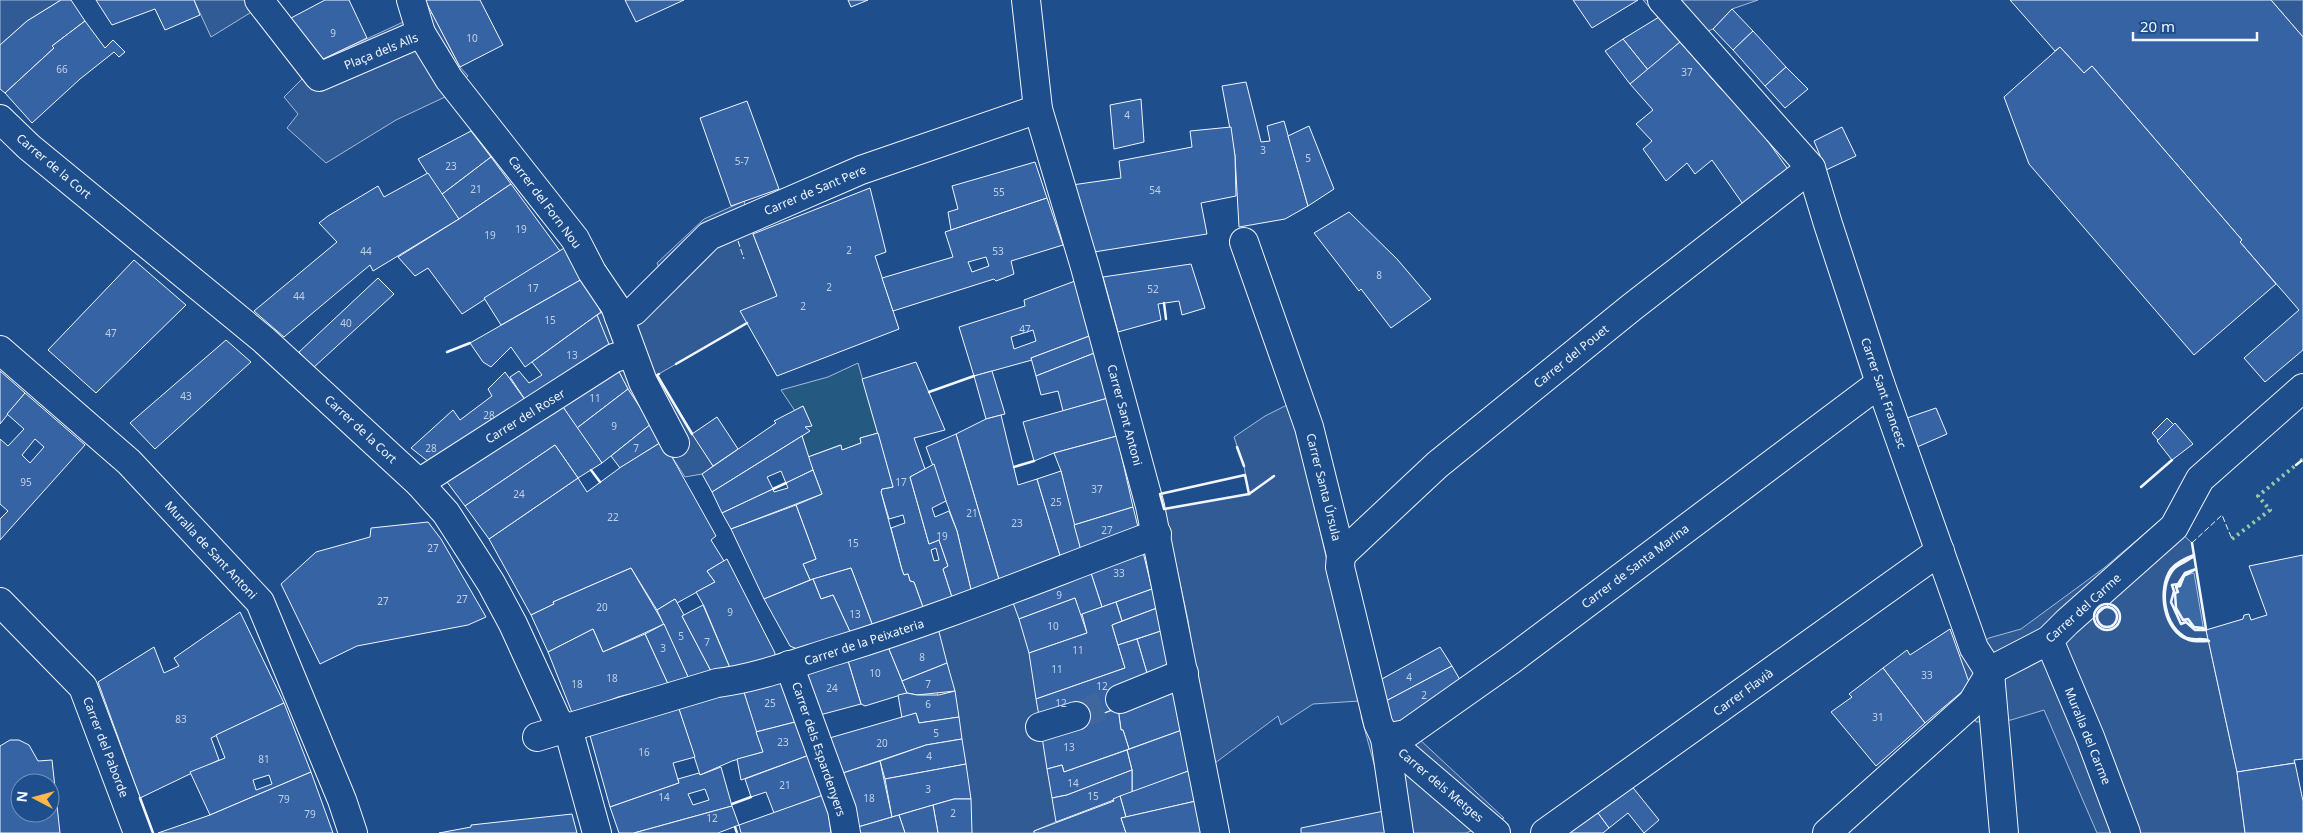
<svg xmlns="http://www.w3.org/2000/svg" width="2303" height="833" font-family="'Noto Sans',sans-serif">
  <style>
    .green { fill: #245a82; stroke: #a8bbd7 }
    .parking { fill: #305b95; stroke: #a8bbd7 }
    .water { fill: #3b69a3; stroke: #a8bbd7 }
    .building { fill: #3563a3; stroke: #f2f6ff; fill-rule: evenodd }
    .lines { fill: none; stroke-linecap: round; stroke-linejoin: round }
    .pedestrian-tunnel { stroke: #3f679d; stroke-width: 28; stroke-dasharray: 28 14; stroke-linecap: butt }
    .pedestrian-casing { stroke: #f2f6ff; stroke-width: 30 }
    .minor-casing { stroke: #f2f6ff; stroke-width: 30 }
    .secondary-casing { stroke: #f2f6ff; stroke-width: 30 }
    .pedestrian { stroke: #1f4e8c; stroke-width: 28 }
    .minor { stroke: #1f4e8c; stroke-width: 28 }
    .secondary { stroke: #1f4e8c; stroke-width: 28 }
    .hedge { stroke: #97c8a6; stroke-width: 4; stroke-dasharray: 2.5 4; stroke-linecap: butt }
    .fence { stroke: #f2f6ff; stroke-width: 1; stroke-dasharray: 6 2.5; stroke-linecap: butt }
    .wall { stroke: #f2f6ff; stroke-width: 2.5 }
    .labels { text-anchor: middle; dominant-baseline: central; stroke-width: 4; stroke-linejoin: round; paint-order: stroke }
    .number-label { font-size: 10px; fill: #c3d1e8 }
    .street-label { font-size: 12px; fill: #f2f6ff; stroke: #1f4e8c }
  </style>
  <rect width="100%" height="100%" fill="#1f4e8c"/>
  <polygon class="green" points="858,363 878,433 860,438 861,443 842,450 840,445 808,457 802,436 809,431 805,427 811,425 803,406 795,411 781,390 828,377"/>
  <g class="parking">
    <polygon points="0,0 61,0 27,21 0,45"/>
    <polygon points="194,0 271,0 211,37"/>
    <polygon points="1643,0 1758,0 1732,9 1713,29 1680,42"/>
    <polygon points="2271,0 2303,0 2303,37 2278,8"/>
    <polygon points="432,13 460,67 468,76 445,97 396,120 326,163 287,128 298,114 284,97 321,60 401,23"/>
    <polygon points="744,201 753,234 777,296 747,323 657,375 713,466 702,474 685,477 628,389 616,366 597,315 629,300 659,268 657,263 704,219"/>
    <polygon points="1291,403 1359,701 1313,704 1281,725 1278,716 1211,766 1188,620 1164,509 1249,494 1244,466 1234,437 1265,416"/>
    <polygon points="2164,517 2192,543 2206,630 2237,772 2245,833 2097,833 2044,710 2011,720 1976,722 1959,656 1989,638 2021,629 2104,568"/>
    <polygon points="1014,579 1056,732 1072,815 1034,831 1034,833 955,833 949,767 924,610"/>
    <polygon points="1361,716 1418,738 1504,818 1466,833 1388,833 1380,786"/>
  </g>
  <polygon class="water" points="2194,573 2203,626 2203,628 2194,627 2188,619 2183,620 2176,608 2175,593 2178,592 2176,587 2180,586 2184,576"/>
  <g class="building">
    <polygon points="61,0 71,0 85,21 52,46 54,48 5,93 0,89 0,45 27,21"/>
    <polygon points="96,0 194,0 200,15 165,30 155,9 112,25"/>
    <polygon points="325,0 349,0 367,38 321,60 291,18"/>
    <polygon points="425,0 480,0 503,45 460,67"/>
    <polygon points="625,0 684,0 636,22"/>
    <polygon points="848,0 868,0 851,7"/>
    <polygon points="1573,0 1638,0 1592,28"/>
    <polygon points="2010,0 2271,0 2303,37 2303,350 2265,382 2244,358 2299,310 2240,242 2242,240 2092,66 2084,73 2060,47 2055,51"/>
    <polygon points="1732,9 1753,31 1733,50 1713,29"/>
    <polygon points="1659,17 1680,42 1648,70 1623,39"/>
    <polygon points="85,21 105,48 113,40 125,52 119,57 114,52 80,79 32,123 5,93 54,48 52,46"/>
    <polygon points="1753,31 1786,67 1765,86 1733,50"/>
    <polygon points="1623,39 1648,70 1630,84 1605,51"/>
    <polygon points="1680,42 1721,89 1743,107 1790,172 1745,207 1712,160 1695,174 1687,163 1666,181 1643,149 1652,141 1636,124 1653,110 1630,84"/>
    <polygon points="2060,47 2084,73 2092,66 2242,240 2240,242 2276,284 2194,355 2029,164 2004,97"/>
    <polygon points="1786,67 1808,89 1785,108 1765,86"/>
    <polygon points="1246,82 1261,142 1270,141 1267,126 1284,121 1308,206 1285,219 1239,227 1235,156 1222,86"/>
    <polygon points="1141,99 1144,142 1114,149 1110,105"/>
    <polygon points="747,101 779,189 731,206 700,118"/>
    <polygon points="1309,126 1334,189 1308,206 1288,136"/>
    <polygon points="1231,127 1235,156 1236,196 1201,203 1207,234 1094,252 1072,185 1121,178 1119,161 1192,147 1190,131"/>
    <polygon points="1842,127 1856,156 1826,170 1814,141"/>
    <polygon points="471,131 491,157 441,195 418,159"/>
    <polygon points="491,157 511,184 459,219 441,195"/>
    <polygon points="1035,162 1047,198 951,230 948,212 958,209 952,186"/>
    <polygon points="428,173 459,219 373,271 370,265 284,337 254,311 337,242 319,223 328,216 378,186 384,197"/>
    <polygon points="511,184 560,251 462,314 428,268 415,276 398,257 459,219"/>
    <polygon points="870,188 886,252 875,256 899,329 777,376 740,311 777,296 753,234"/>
    <path d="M1047,198l16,47 -52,16 3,13 -18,7 -2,-2 -101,32 -11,-33 71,-21 -8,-25zM986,257l3,9 -17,6 -4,-10z"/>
    <polygon points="1349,212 1397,259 1431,299 1391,328 1361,289 1359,291 1314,233"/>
    <polygon points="569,245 584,278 501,325 484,298"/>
    <polygon points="134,260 186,305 96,393 48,350"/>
    <polygon points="1191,264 1205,308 1182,315 1179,301 1158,304 1161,320 1118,332 1103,277"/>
    <polygon points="378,278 394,294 313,368 299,352"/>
    <polygon points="584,278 601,312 525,367 511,347 491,367 483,362 470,343"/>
    <path d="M1075,281l17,54 -61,23 1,2 -58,16 -15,-49 66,-21 -1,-6zM1033,330l3,11 -22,8 -3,-12z"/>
    <polygon points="597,315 611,349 528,404 510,377 519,371 529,383 542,375 532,362"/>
    <polygon points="1092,335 1097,352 1036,376 1031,358"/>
    <polygon points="226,340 251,362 155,449 130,423"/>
    <polygon points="1097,352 1108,398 1063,411 1058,391 1041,395 1036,376"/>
    <path d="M916,362l29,68 -31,8 11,31 -15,8 19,67 10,-4 9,26 -5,3 10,31 -29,10 -10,-28 -4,-1 -2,-7 -4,1 -2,-5 -11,-42 14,-5 -2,-8 -14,4 -8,-27 1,-3 11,-2 -31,-108zM936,548l3,12 -5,1 -3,-11z"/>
    <polygon points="616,366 628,389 577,428 563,407"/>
    <polygon points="0,371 25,393 0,424"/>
    <polygon points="992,371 1005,414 986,419 974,376"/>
    <polygon points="505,372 528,404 434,466 411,448 453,410 460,420 492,396 488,389"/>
    <polygon points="628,389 651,424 602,463 577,428"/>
    <path d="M25,393l60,52 -85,95v-21l8,-8 -8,-7v-65l8,7 16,-17 -17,-15zM35,439l9,8 -14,16 -8,-8z"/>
    <polygon points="1108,398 1117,436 1054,453 1034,461 1023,422"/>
    <polygon points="803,406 812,426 805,427 810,431 712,492 702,474 776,423 774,421"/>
    <polygon points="563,407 602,463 578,478 555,445 465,506 444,478 534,420"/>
    <polygon points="1936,408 1947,434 1917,447 1907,418"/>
    <polygon points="1001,415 1018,485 1037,479 1062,562 1000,583 956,434 986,419"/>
    <polygon points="717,417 738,449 713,466 692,434"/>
    <polygon points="2167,418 2174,425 2158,440 2152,433"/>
    <polygon points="2175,423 2193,444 2172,460 2157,441"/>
    <polygon points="651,424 663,441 620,468 611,456"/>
    <polygon points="878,433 893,487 882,489 881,492 902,570 904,575 908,574 910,581 914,582 924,610 874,629 851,568 810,580 803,564 816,559 796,505 822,494 808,457 841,445 842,450 861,443 860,438"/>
    <polygon points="956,434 1000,583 972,594 957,531 926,447"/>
    <polygon points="802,436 813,470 786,483 781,471 767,477 773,489 722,513 712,492"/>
    <polygon points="1117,436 1133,507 1074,525 1061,471 1054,453"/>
    <polygon points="663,441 716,536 711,540 724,561 707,571 715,582 677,603 675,599 657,610 631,568 553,602 554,604 531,615 489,539 578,478 587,492 621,467"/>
    <polygon points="555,445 578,478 489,539 465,506"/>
    <polygon points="934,464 946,501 932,508 935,517 949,511 957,531 972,594 953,600 943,569 948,566 939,540 929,544 910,477"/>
    <polygon points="813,470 822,494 731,529 722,513 773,489 774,492 788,488 786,483"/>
    <polygon points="1061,471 1082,554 1062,562 1037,479"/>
    <polygon points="796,505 816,559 803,564 810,580 764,599 731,529"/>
    <polygon points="1133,507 1140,535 1082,554 1074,525"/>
    <polygon points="428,522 441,539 486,617 468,625 357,646 320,664 281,584 316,552 370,537 371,528"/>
    <polygon points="1142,548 1152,589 1102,607 1089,567"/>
    <polygon points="2303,555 2303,759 2294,760 2295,763 2237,772 2206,630 2243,619 2244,615 2249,614 2251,620 2267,615 2249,566"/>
    <polygon points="727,559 775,653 774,659 730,668 704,606 696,592 715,582 707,571"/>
    <polygon points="1089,567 1102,607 1080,615 1075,598 1019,619 1012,600"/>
    <polygon points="631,568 664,624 603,652 593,629 548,652 531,615 554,604 553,602"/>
    <polygon points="851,568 874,629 852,636 833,595 821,599 813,579"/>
    <polygon points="813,579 821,599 833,595 852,636 802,651 790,646 764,599"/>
    <polygon points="1152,589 1157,608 1122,621 1116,602"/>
    <polygon points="1075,598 1087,633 1029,653 1019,619"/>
    <polygon points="675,599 684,615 682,616 712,673 689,679 657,610"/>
    <polygon points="1116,602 1122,621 1112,625 1125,668 1036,699 1029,653 1087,633 1082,614"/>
    <polygon points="703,605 730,668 712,673 682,616"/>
    <polygon points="1157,608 1161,631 1118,645 1112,625"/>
    <polygon points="240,612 284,703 211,738 219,760 140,798 98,682 154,647 164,673 179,666 174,658"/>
    <polygon points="664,624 689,679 668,684 645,634"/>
    <polygon points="938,628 947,663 902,681 888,647"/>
    <polygon points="593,629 603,652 645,634 668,684 618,697 573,715 548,652"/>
    <polygon points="1950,629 1970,685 1925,723 1883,668 1907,650 1910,655"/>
    <polygon points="1161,631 1171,671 1149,680 1137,639"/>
    <polygon points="1137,639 1149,680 1122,706 1078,723 1039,716 1036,699 1125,668 1118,645"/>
    <polygon points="888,647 907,693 865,706 861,704 848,661"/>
    <polygon points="1440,647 1452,666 1386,701 1380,680"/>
    <polygon points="848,661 861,704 816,716 803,673"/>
    <polygon points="947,663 955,691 917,695 907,693 902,681"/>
    <polygon points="1452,666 1463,685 1394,730 1386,701"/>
    <polygon points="1883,668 1925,723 1876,766 1831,712 1852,697 1849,694"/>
    <polygon points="784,676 799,721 756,732 742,686"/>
    <polygon points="1173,685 1182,730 1129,749 1123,730 1121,730 1118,708"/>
    <polygon points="742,686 763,752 732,761 700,775 677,703"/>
    <polygon points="955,691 959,717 919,723 916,713 902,718 898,695 907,693 917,695 939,695"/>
    <path d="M284,703l27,69 -101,43 -20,-43 35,-14 -9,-23zM269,775l3,9 -16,6 -3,-10z"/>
    <polygon points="677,703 695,757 673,763 679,783 610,807 589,732"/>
    <polygon points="1118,708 1121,730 1123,730 1129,749 1064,772 1062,765 1047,769 1042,737"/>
    <polygon points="916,713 919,723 959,717 962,739 926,745 840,774 826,739"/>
    <polygon points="799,721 812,754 741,780 737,759 763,752 756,732"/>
    <polygon points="1182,730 1191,770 1132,793 1132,770 1127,750"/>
    <polygon points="962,739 966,764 885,779 880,761 926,745"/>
    <path d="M10,740h9l10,5 9,16 14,-1 8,73h-60v-87zM20,783h30v30h-30z"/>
    <polygon points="1127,750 1132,770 1067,795 1052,798 1047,769 1062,765 1064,772"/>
    <polygon points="812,754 826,794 774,813 766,792 751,797 745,779"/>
    <polygon points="880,761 892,817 858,827 840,774"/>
    <polygon points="2295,763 2303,801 2303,833 2245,833 2237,772"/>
    <polygon points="966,764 971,799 954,799 892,817 885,779"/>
    <path d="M721,767l11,39 -98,27h-15l-9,-26 69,-24 -1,-4 21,-6 1,2zM705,789l4,11 -16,5 -5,-11z"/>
    <polygon points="1132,770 1132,793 1056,822 1052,798 1067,795"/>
    <polygon points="1191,770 1196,801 1126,817 1120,796"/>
    <polygon points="311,772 333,833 158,833 210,815"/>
    <polygon points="1630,784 1659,820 1644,833 1628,813 1609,828 1595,809"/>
    <polygon points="826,794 831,833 741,833 739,825"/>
    <polygon points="1120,796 1126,817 1121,818 1126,833 1034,833 1034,831 1114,801 1113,799"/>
    <polygon points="954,799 971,799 972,833 938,833 933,805"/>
    <polygon points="1196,801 1202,833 1126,833 1121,818"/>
    <polygon points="933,805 938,833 905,833 899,815"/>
    <polygon points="732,806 739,825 718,833 634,833"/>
    <polygon points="1595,809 1609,828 1603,833 1560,833"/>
    <polygon points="1384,811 1388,833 1301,833 1301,828"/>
    <polygon points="572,814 577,833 439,833 471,827 471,825"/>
    <polygon points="899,815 905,833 860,833 858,827"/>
  </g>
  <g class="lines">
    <polyline class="pedestrian-tunnel" points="1076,716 1120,699"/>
    <defs>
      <g id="pedestrian">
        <polyline points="259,0 319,77 421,33 449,79 575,239 592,272 615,306 643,382 675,443"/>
        <polyline points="411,0 421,33"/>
        <polyline points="619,317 634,311 709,236 861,170 1038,109"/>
        <polyline points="419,483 614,358 631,353"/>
        <polyline points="789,665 842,810 846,833"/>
        <polyline points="1120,699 1184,673"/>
        <polyline points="1040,727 1076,716"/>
        <path d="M537,737l180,-54c41,-5 82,-21 121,-33 108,-33 213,-77 319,-116"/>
      </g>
      <g id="minor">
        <polyline points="1026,0 1038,109 1085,267 1150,506 1215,833"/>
        <polyline points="1662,0 1811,168 1828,224 1880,383 1974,648 1990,673 2004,833"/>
        <polyline points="0,119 29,147 264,340 419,483 446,513 491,583 513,624 556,718 571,739 597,833"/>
        <polyline points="1244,242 1309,427 1341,555 1340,567 1378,723 1385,738 1399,833"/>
        <polyline points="1341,555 1437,465 1632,307 1811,168"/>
        <polyline points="0,602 83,687 138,833"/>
        <polyline points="1385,738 1406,734 1511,660 1880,383"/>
        <polyline points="1385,738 1496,833"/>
        <polyline points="1545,833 1940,551"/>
        <polyline points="1827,833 1972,703 1990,673 1997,667 2049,640 2067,622 2174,527 2200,479 2303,388"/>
      </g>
      <g id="secondary">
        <polyline points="0,350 129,462 260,602 342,800 353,833"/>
        <polyline points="2049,640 2090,737 2126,833"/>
      </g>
    </defs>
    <use href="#pedestrian" class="pedestrian-casing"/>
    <use href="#minor" class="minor-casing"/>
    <use href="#secondary" class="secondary-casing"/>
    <use href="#pedestrian" class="pedestrian"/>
    <use href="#minor" class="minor"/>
    <use href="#secondary" class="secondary"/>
    <g class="hedge">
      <polyline points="2301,461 2303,459"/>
      <polyline points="2232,539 2270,510 2258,496 2296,465"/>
    </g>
    <g class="fence">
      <polyline points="738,241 744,259"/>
      <polyline points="2192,543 2222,515 2232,539"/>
      <path d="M2195,557c-7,3 -16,5 -21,11 -16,18 -11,62 15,71 5,2 13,0 19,0"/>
    </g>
    <g class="wall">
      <polyline points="1164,303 1166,319"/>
      <polyline points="447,352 470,343"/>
      <polyline points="676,364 747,323"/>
      <polyline points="659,374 657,375 692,434"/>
      <polyline points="929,392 974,376"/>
      <polyline points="1237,447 1244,466"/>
      <polyline points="2296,465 2301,461"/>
      <polyline points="1014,467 1034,461"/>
      <polyline points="591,470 600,482"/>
      <polygon points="1245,475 1249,494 1164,509 1160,494"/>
      <polyline points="2141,487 2172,460"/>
      <polyline points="773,489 786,483"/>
      <polyline points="1249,494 1274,476"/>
      <polyline points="2192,543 2206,629"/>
      <path d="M2194,555c-3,6 -16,8 -21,15 -15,19 -9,56 14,68 7,3 16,-1 22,3 -7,0 -14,1 -20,-1 -26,-8 -32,-51 -18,-71 6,-7 15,-11 23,-14z"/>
      <polygon points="2196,569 2184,576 2180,586 2176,587 2178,592 2175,593 2176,608 2183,620 2188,619 2194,627 2203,628 2206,630 2195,630 2186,622 2181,624 2171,602 2174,591 2172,585 2178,584 2185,573"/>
      <circle cx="2107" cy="617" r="13"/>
      <circle cx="2107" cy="617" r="10"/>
      <polyline points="140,798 153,833"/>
      <polyline points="732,804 751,797"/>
      <polyline points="735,827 737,833"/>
    </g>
  </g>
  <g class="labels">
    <g class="number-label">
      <text x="333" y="33">9</text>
      <text x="472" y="38">10</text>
      <text x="62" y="69">66</text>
      <text x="1687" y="72">37</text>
      <text x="1127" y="115">4</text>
      <text x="1263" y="150">3</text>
      <text x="1308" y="158">5</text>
      <text x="742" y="161">5-7</text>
      <text x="451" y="166">23</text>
      <text x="476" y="189">21</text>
      <text x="1155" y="190">54</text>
      <text x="999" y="192">55</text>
      <text x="521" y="229">19</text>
      <text x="490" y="235">19</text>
      <text x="849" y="250">2</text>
      <text x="366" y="251">44</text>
      <text x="998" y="251">53</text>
      <text x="1379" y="275">8</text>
      <text x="829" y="287">2</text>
      <text x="533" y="288">17</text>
      <text x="1153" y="289">52</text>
      <text x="299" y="296">44</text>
      <text x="803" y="306">2</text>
      <text x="550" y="320">15</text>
      <text x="346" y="323">40</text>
      <text x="1025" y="329">47</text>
      <text x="111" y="333">47</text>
      <text x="572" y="355">13</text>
      <text x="186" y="396">43</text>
      <text x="595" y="398">11</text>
      <text x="489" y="415">28</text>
      <text x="614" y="426">9</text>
      <text x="431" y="448">28</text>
      <text x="636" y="448">7</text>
      <text x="26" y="482">95</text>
      <text x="901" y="482">17</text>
      <text x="1097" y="489">37</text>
      <text x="519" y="494">24</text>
      <text x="1056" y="502">25</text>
      <text x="972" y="513">21</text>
      <text x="613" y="517">22</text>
      <text x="1017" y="523">23</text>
      <text x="1107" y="530">27</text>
      <text x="942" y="536">19</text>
      <text x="853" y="543">15</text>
      <text x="433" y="548">27</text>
      <text x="1119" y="573">33</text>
      <text x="1059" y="595">9</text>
      <text x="462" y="599">27</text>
      <text x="383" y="601">27</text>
      <text x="602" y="607">20</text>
      <text x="730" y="612">9</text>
      <text x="855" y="614">13</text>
      <text x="1053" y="626">10</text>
      <text x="681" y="636">5</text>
      <text x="707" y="642">7</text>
      <text x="663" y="648">3</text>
      <text x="1078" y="650">11</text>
      <text x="922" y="657">8</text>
      <text x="1057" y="669">11</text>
      <text x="875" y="673">10</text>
      <text x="1927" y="675">33</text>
      <text x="1409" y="677">4</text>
      <text x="612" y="678">18</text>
      <text x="577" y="684">18</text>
      <text x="928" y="684">7</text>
      <text x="1102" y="686">12</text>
      <text x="832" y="688">24</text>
      <text x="1424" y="695">2</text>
      <text x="770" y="703">25</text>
      <text x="1061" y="703">12</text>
      <text x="928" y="704">6</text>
      <text x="1878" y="717">31</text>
      <text x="181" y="719">83</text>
      <text x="936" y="733">5</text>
      <text x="783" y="742">23</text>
      <text x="882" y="743">20</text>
      <text x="1069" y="747">13</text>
      <text x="644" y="752">16</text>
      <text x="929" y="756">4</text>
      <text x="264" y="759">81</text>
      <text x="1073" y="783">14</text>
      <text x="785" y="785">21</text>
      <text x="928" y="789">3</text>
      <text x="1093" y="796">15</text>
      <text x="664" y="797">14</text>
      <text x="869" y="798">18</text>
      <text x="284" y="799">79</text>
      <text x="953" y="813">2</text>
      <text x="310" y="814">79</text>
      <text x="712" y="818">12</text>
    </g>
    <g class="street-label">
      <text transform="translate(381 51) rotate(-22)">Plaça dels Alls</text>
      <text transform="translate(54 166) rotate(40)">Carrer de la Cort</text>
      <text transform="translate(815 190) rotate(-23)">Carrer de Sant Pere</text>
      <text transform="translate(545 202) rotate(53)">Carrer del Forn Nou</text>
      <text transform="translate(1571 356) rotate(-39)">Carrer del Pouet</text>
      <text transform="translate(1884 393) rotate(71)">Carrer Sant Francesc</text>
      <text transform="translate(1125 415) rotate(75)">Carrer Sant Antoni</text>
      <text transform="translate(525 416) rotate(-32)">Carrer del Roser</text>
      <text transform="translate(361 429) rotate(43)">Carrer de la Cort</text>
      <text transform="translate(1324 487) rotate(76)">Carrer Santa Úrsula</text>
      <text transform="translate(211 550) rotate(47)">Muralla de Sant Antoni</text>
      <text transform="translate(1635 566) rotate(-37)">Carrer de Santa Marina</text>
      <text transform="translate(2083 608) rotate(-42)">Carrer del Carme</text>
      <text transform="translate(864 642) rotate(-18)">Carrer de la Peixateria</text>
      <text transform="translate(1743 692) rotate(-36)">Carrer Flavià</text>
      <text transform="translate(2088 736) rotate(68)">Muralla del Carme</text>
      <text transform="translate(106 747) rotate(69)">Carrer del Paborde</text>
      <text transform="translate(819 749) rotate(71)">Carrer dels Espardenyers</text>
      <text transform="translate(1441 785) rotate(40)">Carrer dels Metges</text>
    </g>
  </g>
  <g transform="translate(35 798) rotate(276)"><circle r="24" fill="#1f4e8c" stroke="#7391ba"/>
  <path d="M0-4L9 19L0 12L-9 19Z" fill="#ffb74d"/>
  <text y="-8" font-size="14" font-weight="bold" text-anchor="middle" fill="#f2f6ff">N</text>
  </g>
  <path d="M2133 32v8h124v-8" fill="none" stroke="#f2f6ff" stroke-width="2.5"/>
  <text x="2140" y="32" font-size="15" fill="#f2f6ff" stroke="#1f4e8c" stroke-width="4" paint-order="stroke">20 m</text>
</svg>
